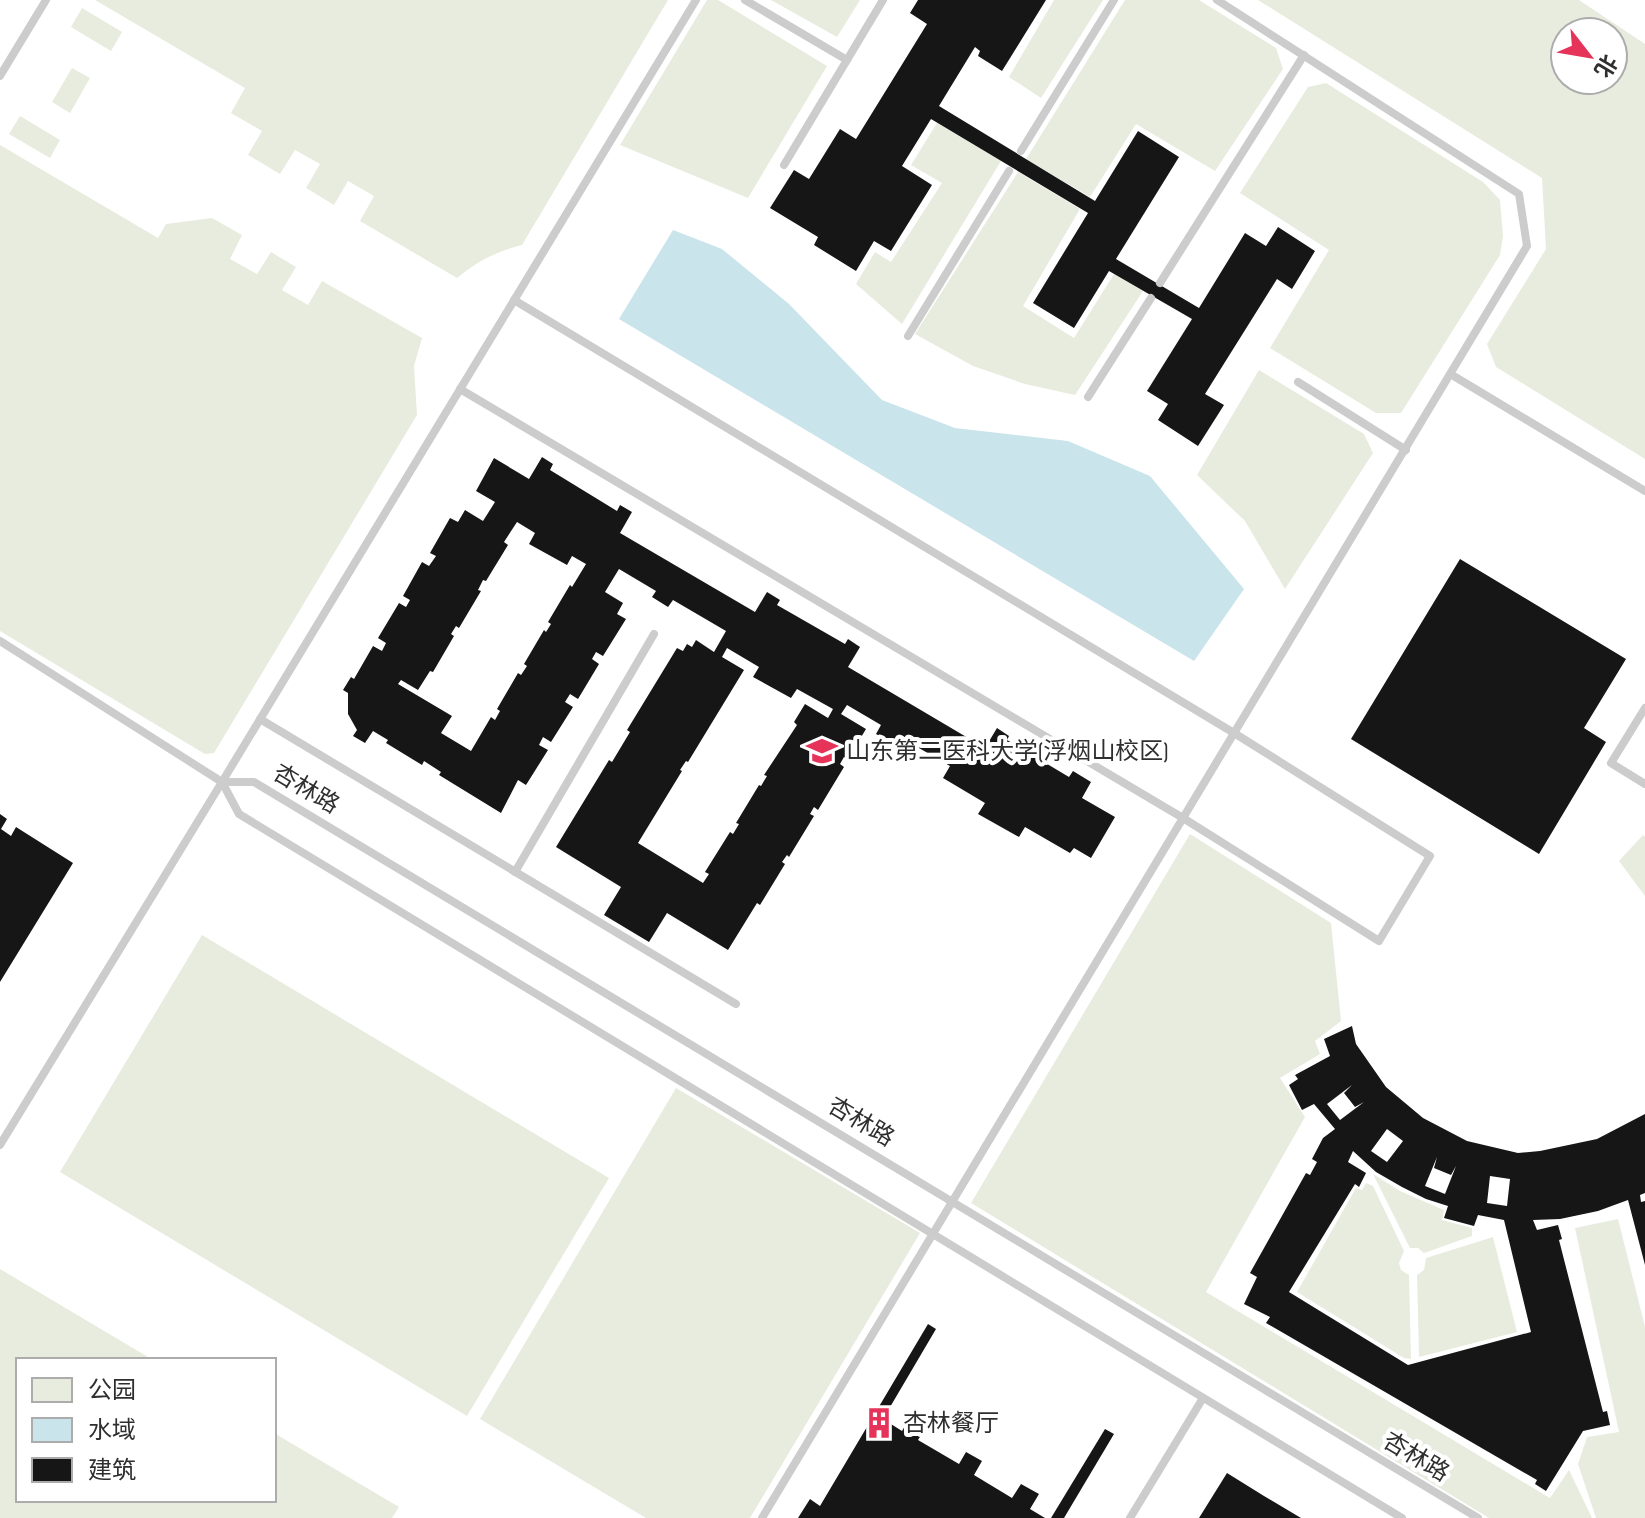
<svg xmlns="http://www.w3.org/2000/svg" width="1645" height="1518" font-family="'Sofia Sans Condensed','Noto Sans SC',sans-serif">
  <style>
    .green { fill: #e8ecde; fill-rule: evenodd }
    .water { fill: #cae4ec }
    .building { fill: #161616; fill-rule: evenodd }
    .lines { fill: none; stroke-linecap: round; stroke-linejoin: round }
    .service { stroke: #ccc; stroke-width: 8 }
    .labels { text-anchor: middle; dominant-baseline: central; stroke-width: 8; stroke-linejoin: round; paint-order: stroke }
    .poi-label { font-size: 24px; fill: #2f2f2f; stroke: #fff; text-anchor: start }
    .street-label { font-size: 24px; fill: #2f2f2f; stroke: #fff }
  </style>
  <rect width="100%" height="100%" fill="#fff"/>
  <g class="green">
    <path d="M95,0h573l-146,245c-27,7 -44,16 -65,33l-97,-57 14,-25 -26,-15 -14,24 -28,-17 14,-24 -25,-14 -15,24 -32,-19 14,-24 -31,-18 14,-25z"/>
    <polygon points="707,0 718,0 827,66 748,198 620,145"/>
    <polygon points="771,0 860,0 837,37"/>
    <polygon points="1054,0 1103,0 1041,98 1009,77"/>
    <polygon points="1125,0 1199,0 1276,48 1283,69 1215,171 1136,124 1090,197 1026,159"/>
    <path d="M1258,0h321l66,44v415l-149,-92 -9,-23 59,-95 -4,-71zM1565,32h48v48h-48z"/>
    <polygon points="82,8 122,32 111,51 71,27"/>
    <polygon points="72,68 90,78 70,113 52,102"/>
    <polygon points="1326,83 1483,182 1500,200 1503,236 1500,255 1401,413 1376,413 1270,348 1329,250 1240,193 1308,87"/>
    <polygon points="20,116 60,140 50,158 9,134"/>
    <polygon points="937,123 1001,161 902,324 856,284 875,252 891,262 942,183 911,165"/>
    <polygon points="0,145 158,238 166,224 212,218 242,235 230,259 257,274 271,252 296,267 282,290 308,305 322,281 422,338 414,366 417,415 214,753 205,754 0,631"/>
    <polygon points="1018,172 1080,209 1023,306 1074,338 1114,274 1143,291 1075,395 1025,384 973,366 915,334"/>
    <polygon points="1259,370 1364,434 1373,453 1285,589 1245,521 1197,475"/>
    <polygon points="1190,834 1331,923 1341,1021 1315,1041 1320,1054 1280,1078 1305,1117 1206,1292 1550,1498 1569,1470 1592,1518 1489,1518 971,1203"/>
    <polygon points="1643,835 1645,837 1645,896 1619,861"/>
    <polygon points="202,935 609,1178 467,1416 60,1172"/>
    <polygon points="676,1088 920,1233 750,1518 646,1518 480,1419"/>
    <polygon points="1373,1174 1400,1191 1444,1210 1442,1220 1472,1228 1472,1236 1424,1253 1418,1248 1410,1248"/>
    <polygon points="1366,1183 1373,1186 1404,1251 1399,1263 1401,1270 1409,1275 1411,1359 1404,1358 1297,1292 1356,1188 1362,1190"/>
    <polygon points="1618,1219 1645,1327 1645,1518 1596,1518 1578,1464 1587,1437 1619,1432 1575,1228"/>
    <polygon points="1493,1237 1517,1332 1419,1357 1417,1275 1424,1270 1426,1258"/>
    <polygon points="0,1269 153,1360 18,1360 18,1500 274,1500 274,1433 399,1507 392,1518 0,1518"/>
  </g>
  <polygon class="water" points="673,230 722,249 789,304 882,400 955,428 1068,441 1150,476 1244,589 1194,661 619,319"/>
  <g class="building">
    <polygon points="918,0 1046,0 1002,71 978,56 980,51 975,47 939,106 1095,201 1138,131 1179,157 1116,259 1199,308 1245,233 1266,246 1278,227 1315,251 1292,289 1277,279 1205,394 1224,405 1198,446 1158,420 1168,404 1147,391 1192,319 1109,271 1074,328 1033,303 1088,213 931,119 902,166 932,185 891,251 874,241 856,271 814,245 818,237 770,208 794,170 809,179 840,129 856,139 927,24 910,13"/>
    <path d="M542,457l11,7 -3,6 67,41 3,-6 12,7 -12,21 135,79 12,-20 13,8 -3,5 68,39 3,-5 12,8 -12,20 137,81 12,-20 12,8 -2,4 62,37 4,-6 18,11 -9,16 33,19 -24,41 -17,-10 -4,5 -45,-26 -6,10 -41,-23 7,-11 -42,-25 7,-12 -50,-29 -4,8 -20,-11 5,-9 -34,-20 -6,9 25,15 -18,30 -4,-2 -4,7 4,3 -26,43 -4,-3 -4,7 4,2 -25,41 -2,-2 -5,7 3,2 -25,41 -3,-2 -29,47 -61,-37 -18,29 -45,-27 17,-28 -65,-40 53,-87 3,2 18,-30 -3,-2 50,-82 6,3 4,-7 5,3 4,-7 18,12 12,-21 -53,-31 -5,7 -16,-10 4,-6 -37,-22 -14,23 18,11 -6,11 9,5 -23,37 -7,-4 -4,7 7,5 -21,35 -8,-5 -5,8 8,5 -22,35 -8,-5 -4,8 9,5 -22,35 -8,-5 -17,33 -62,-38 2,-3 -17,-11 -2,4 -36,-22 2,-3 -15,-9 -8,12 -12,-7 4,-6 -9,-16v-21l-5,-3 8,-13 3,2 19,-33 9,5 4,-8 -8,-5 21,-35 7,4 4,-7 -7,-4 19,-34 7,4 7,-10 -6,-3 20,-35 8,4 7,-12 18,11 12,-19 -19,-11 18,-33 35,21zM517,522l18,11 -6,11 38,21 5,-9 14,8 -14,23 -2,-2 -22,37 3,2 -5,8 -2,-2 -20,34 3,2 -6,9 -3,-2 -21,36 3,2 -5,9 -4,-3 -20,34 -30,-18 11,-17 -54,-32 3,-4 17,10 12,-19 3,1 21,-36 -3,-2 5,-8 3,2 22,-37 -3,-1 5,-10 3,1 22,-36 -4,-3zM727,648l32,19 -6,10 38,21 6,-9 36,20 -5,9 -23,-14 -11,18 3,3 -33,50 3,1 -6,10 -2,-1 -23,38 3,1 -6,10 -3,-2 -25,40 4,2 -6,9 -65,-40 44,-72 -2,-1 6,-9 2,1 56,-92 -22,-13z"/>
    <polygon points="1460,559 1626,659 1584,728 1606,742 1539,854 1351,739"/>
    <polygon points="0,814 7,819 1,829 11,836 16,827 73,863 0,982"/>
    <path d="M1352,1026l4,18 30,43 37,31 44,23 51,12 22,-2 57,-12 48,-25v79l-5,2 1,7 4,-1v64l-17,-65 -30,11 -38,8 -27,1 4,10 21,-5 4,14 -3,1 44,172 4,-1 3,14 -27,6 -37,60 -11,-7 2,-4 -271,-157 4,-6 -26,-13 13,-27 -7,-4 56,-100 4,2 7,-13 -5,-3 11,-21 12,-9 -21,-25 -12,6 -13,-25 9,-6 -3,-4 35,-19 -6,-17zM1352,1085l-8,8 11,14 9,-5 -24,18 -13,-16zM1387,1129l16,12 -16,21 -16,-11zM1353,1151l23,21 26,15 24,12 22,7 -4,12 30,8 4,-11 26,5 27,112 -123,33 -119,-73 66,-108 4,3 7,-14 -18,-11zM1437,1157l-3,11 17,7 5,-9 -11,28 -20,-8zM1490,1176l20,3 -3,27 -20,-3z"/>
    <polygon points="928,1324 936,1329 883,1419 902,1431 910,1417 926,1427 918,1440 959,1464 966,1452 982,1461 974,1475 1012,1498 1021,1484 1039,1494 1030,1509 1045,1518 798,1518 810,1499 820,1506"/>
    <polygon points="1105,1429 1114,1434 1064,1518 1051,1518"/>
    <polygon points="1227,1473 1264,1496 1301,1518 1199,1518"/>
  </g>
  <g class="lines">
    <g class="service">
      <polyline points="745,0 847,60"/>
      <polyline points="0,76 46,0"/>
      <polyline points="1021,151 1114,0"/>
      <polyline points="784,165 883,0"/>
      <polyline points="1160,283 1304,55"/>
      <polyline points="908,336 1009,171"/>
      <polyline points="1452,375 1645,491"/>
      <polyline points="1298,382 1406,450"/>
      <polyline points="460,389 1183,818 1379,941 1430,856 1234,733 514,300"/>
      <polyline points="1088,397 1151,298"/>
      <polyline points="0,641 222,782 696,0"/>
      <polyline points="1645,708 1611,763 1645,784"/>
      <polyline points="260,719 736,1004"/>
      <polyline points="222,782 254,782 1478,1518"/>
      <polyline points="222,782 239,814 1402,1518"/>
      <polyline points="515,872 654,634"/>
      <polyline points="0,1145 222,782"/>
      <polyline points="762,1518 1527,246 1519,194 1217,0"/>
      <polyline points="1130,1518 1203,1398"/>
    </g>
  </g>
  <defs>
    <symbol id="university-bare" viewBox="-9 -9 18 18"><path d="M0-5L7-2L0 1L-7-2ZM-4 1L0 2.5L4 1V4Q0 6-4 4Z" fill="#e5335a" stroke="#fff" stroke-width="2.5" paint-order="stroke"/></symbol>
    <symbol id="building-bare" viewBox="-9 -9 18 18"><path d="M-4-6H4V6H1V3H-1V6H-4ZM-2.5-4.3h1.7v1.8h-1.7ZM.8-4.3h1.7v1.8H.8ZM-2.5-1h1.7V.8h-1.7ZM.8-1h1.7V.8H.8Z" fill="#e5335a" stroke="#fff" stroke-width="2.5" paint-order="stroke"/></symbol>
  </defs>
  <g fill-rule="evenodd">
    <use href="#university-bare" x="800" y="729" width="44" height="44"/>
    <use href="#building-bare" x="857" y="1401" width="44" height="44"/>
  </g>
  <g class="labels">
    <g class="poi-label">
      <text x="846" y="751">山东第二医科大学(浮烟山校区)</text>
      <text x="903" y="1423">杏林餐厅</text>
    </g>
    <g class="street-label">
      <text transform="translate(306 789) rotate(31)">杏林路</text>
      <text transform="translate(861 1122) rotate(31)">杏林路</text>
      <text transform="translate(1416 1457) rotate(31)">杏林路</text>
    </g>
  </g>
  <rect x="16" y="1358" width="260" height="144" fill="#ffffff" stroke="#acacac" stroke-width="2"/>
  <rect x="32" y="1378" width="40" height="24" fill="#e8ecde" stroke="#acacac" stroke-width="2"/>
  <text x="88" y="1398" font-size="24" fill="#2f2f2f">公园</text>
  <rect x="32" y="1418" width="40" height="24" fill="#cae4ec" stroke="#acacac" stroke-width="2"/>
  <text x="88" y="1438" font-size="24" fill="#2f2f2f">水域</text>
  <rect x="32" y="1458" width="40" height="24" fill="#161616" stroke="#acacac" stroke-width="2"/>
  <text x="88" y="1478" font-size="24" fill="#2f2f2f">建筑</text>
  <g transform="translate(1589 56) rotate(121)"><circle r="38" fill="#ffffff" stroke="#acacac" stroke-width="2"/>
  <path d="M0-6L14 30L0 20L-14 30Z" fill="#e5335a"/>
  <text y="-12" font-size="22" font-weight="bold" text-anchor="middle" fill="#2f2f2f">北</text>
  </g>
</svg>
